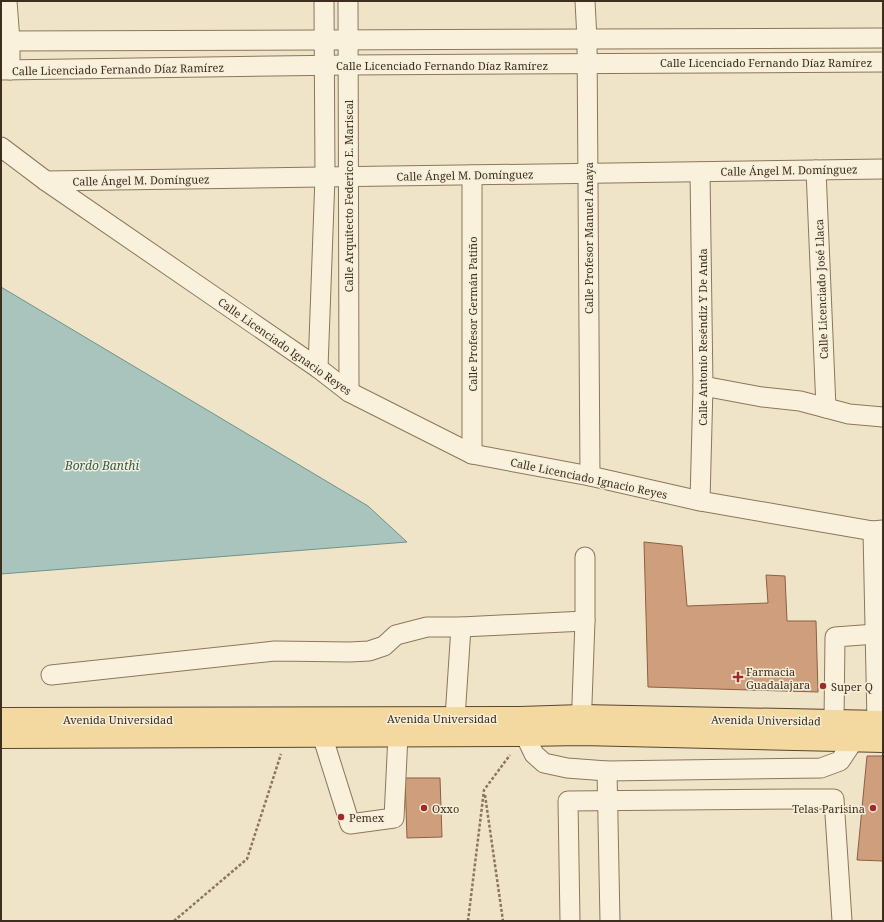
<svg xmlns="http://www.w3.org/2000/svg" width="884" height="922" font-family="'Noto Serif',serif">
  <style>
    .water { fill: #a9c4bc; stroke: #6f938a }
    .building { fill: #cf9f7d; stroke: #8d5f41 }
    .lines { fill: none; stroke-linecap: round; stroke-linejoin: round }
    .minor-casing { stroke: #8d765c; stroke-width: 21 }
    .major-casing { stroke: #5b4430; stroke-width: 24 }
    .path { stroke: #8d765c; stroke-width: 2.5; stroke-dasharray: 3 2; stroke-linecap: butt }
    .minor { stroke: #faf1dc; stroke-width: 19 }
    .major { stroke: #f3d9a0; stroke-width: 22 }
    .poi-dot { fill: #9e2a2b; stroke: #f7eed8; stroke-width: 1.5 }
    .labels { text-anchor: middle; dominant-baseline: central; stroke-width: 3; stroke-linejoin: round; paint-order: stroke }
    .street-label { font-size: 11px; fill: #3d2e20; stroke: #f7eed8 }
    .poi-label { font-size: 11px; fill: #3d2e20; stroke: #f7eed8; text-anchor: start }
    .water-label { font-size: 12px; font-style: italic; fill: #2f5d5a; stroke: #f7eed8 }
  </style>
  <rect width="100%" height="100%" fill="#f0e4c8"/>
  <polygon class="water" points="1,287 368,506 407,542 1,574"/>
  <g class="building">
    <polygon points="644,542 682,546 687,606 768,603 766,575 785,576 787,621 816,621 818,692 648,687"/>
    <polygon points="867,756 883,756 883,861 857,860"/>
    <polygon points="405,778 440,778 442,837 407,838"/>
  </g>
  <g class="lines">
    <defs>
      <g id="minor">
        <polyline points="7,1 10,41 10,70"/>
        <polyline points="348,1 349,392"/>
        <polyline points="585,1 587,39 590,476"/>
        <polyline points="1,41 883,38"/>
        <polyline points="1,70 348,65 883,62"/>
        <polyline points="1,147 46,181 318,368 349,392 472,454 590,476 700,501 873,531 883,530"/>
        <polyline points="816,170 826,408"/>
        <polyline points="46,181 883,169"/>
        <polyline points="318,368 325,177 324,1"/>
        <polyline points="703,386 762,397 800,401 849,414 883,417"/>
        <polyline points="472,454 472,175"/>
        <polyline points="700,501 703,386 700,172"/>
        <polyline points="873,531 877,722"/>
        <polyline points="51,675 275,651 350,652 369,651 384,646 396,635 427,627 461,627 585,621"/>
        <polyline points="455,718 461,627"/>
        <polyline points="834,721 835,637 876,634"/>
        <polyline points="581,730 585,621 585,557"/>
        <polyline points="322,735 350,824 394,818 398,735"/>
        <polyline points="525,735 534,754 544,763 567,768 607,771 821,768 840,761 854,740"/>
        <polyline points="607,771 610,921"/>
        <polyline points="570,921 568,801 798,799 834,799 842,921"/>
      </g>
      <g id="major">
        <polyline points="1,719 520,718 582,716 883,722"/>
        <polyline points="1,737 525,735 581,734 883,741"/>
      </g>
    </defs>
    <use href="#minor" class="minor-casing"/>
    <use href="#major" class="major-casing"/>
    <g class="path">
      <polyline points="485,795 503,921"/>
      <polyline points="174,921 247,859 281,754"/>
      <polyline points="468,921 484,790 510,755"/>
    </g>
    <use href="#minor" class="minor"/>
    <use href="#major" class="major"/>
  </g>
  <g class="poi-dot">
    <path d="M736 671h4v4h4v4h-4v4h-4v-4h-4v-4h4z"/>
    <circle cx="823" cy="686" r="4"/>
    <circle cx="424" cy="808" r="4"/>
    <circle cx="873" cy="808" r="4"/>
    <circle cx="341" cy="817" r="4"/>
  </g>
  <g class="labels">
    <g class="street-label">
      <text x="766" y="62">Calle Licenciado Fernando Díaz Ramírez</text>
      <text x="442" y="65">Calle Licenciado Fernando Díaz Ramírez</text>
      <text transform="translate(118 69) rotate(-1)">Calle Licenciado Fernando Díaz Ramírez</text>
      <text transform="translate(789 170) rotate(-1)">Calle Ángel M. Domínguez</text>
      <text transform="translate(465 175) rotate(-1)">Calle Ángel M. Domínguez</text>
      <text transform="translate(141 180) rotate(-1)">Calle Ángel M. Domínguez</text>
      <text transform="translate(348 196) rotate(-90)">Calle Arquitecto Federico E. Mariscal</text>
      <text transform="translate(588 238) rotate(-90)">Calle Profesor Manuel Anaya</text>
      <text transform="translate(821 289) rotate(-92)">Calle Licenciado José Llaca</text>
      <text transform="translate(472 314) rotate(-90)">Calle Profesor Germán Patiño</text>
      <text transform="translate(702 337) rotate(-90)">Calle Antonio Reséndiz Y De Anda</text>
      <text transform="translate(285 346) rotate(35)">Calle Licenciado Ignacio Reyes</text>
      <text transform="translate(589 478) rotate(12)">Calle Licenciado Ignacio Reyes</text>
      <text x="442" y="718">Avenida Universidad</text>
      <text x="118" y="719">Avenida Universidad</text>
      <text transform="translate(766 720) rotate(1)">Avenida Universidad</text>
    </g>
    <g class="poi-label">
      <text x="746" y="671">Farmacia<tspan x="746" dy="13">Guadalajara</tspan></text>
      <text x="831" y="686">Super Q</text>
      <text x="432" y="808">Oxxo</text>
      <text x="865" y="808" text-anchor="end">Telas Parisina</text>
      <text x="349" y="817">Pemex</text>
    </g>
    <g class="water-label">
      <text x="102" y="465">Bordo Banthi</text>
    </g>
  </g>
  <rect width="884" height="922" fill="none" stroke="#3d2e20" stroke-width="4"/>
</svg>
